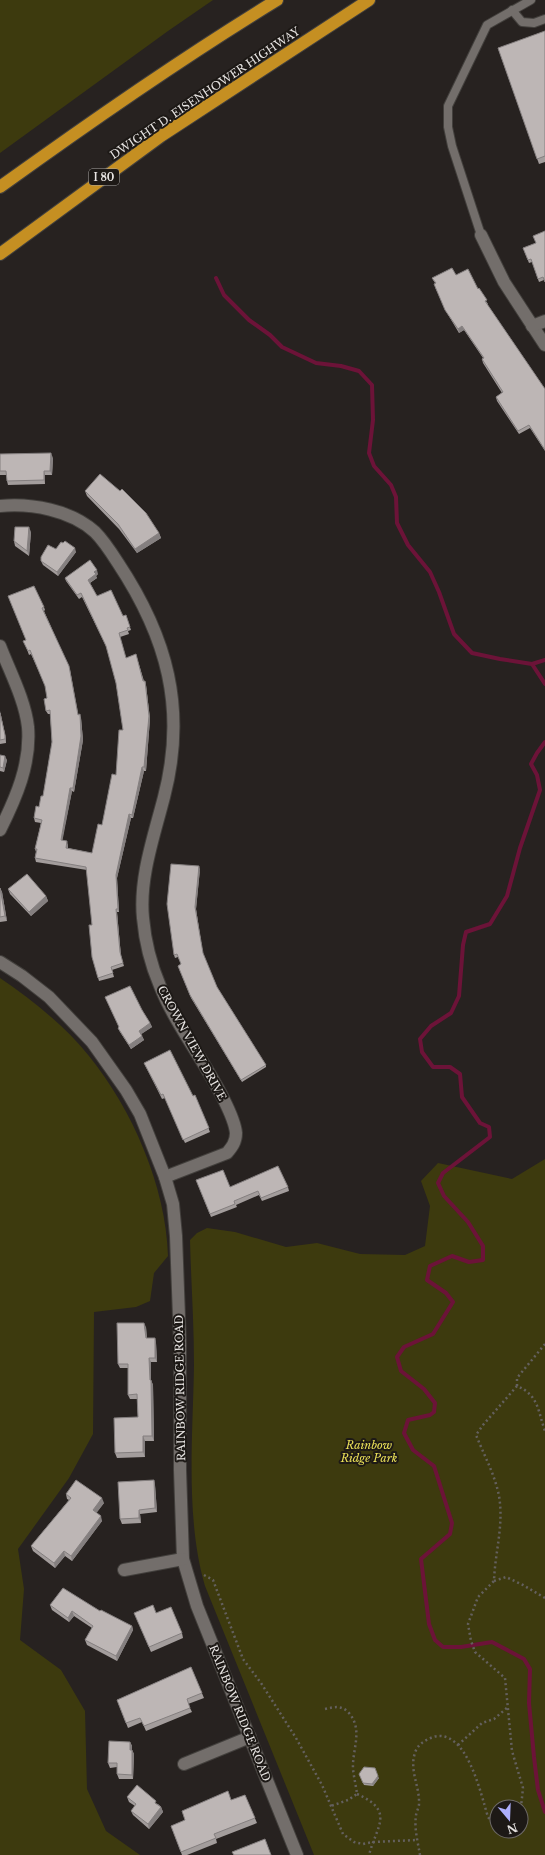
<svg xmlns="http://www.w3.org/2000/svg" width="545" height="1855" font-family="'Libre Baskerville',serif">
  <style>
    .green { fill: #3d3a0e; fill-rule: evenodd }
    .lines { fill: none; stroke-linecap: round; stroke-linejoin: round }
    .stream { stroke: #6c1338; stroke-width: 4 }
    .service-casing { stroke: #43403d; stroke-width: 10 }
    .minor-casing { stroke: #43403d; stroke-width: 14 }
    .motorway-casing { stroke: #43403d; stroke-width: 14 }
    .path { stroke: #64605e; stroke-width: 2.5; stroke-dasharray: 2 3; stroke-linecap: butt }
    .service { stroke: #736e6b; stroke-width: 8 }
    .minor { stroke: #736e6b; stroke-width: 12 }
    .motorway { stroke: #c58f22; stroke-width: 12 }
    .wall { fill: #a39d9c }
    .shaded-wall { fill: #847f7f }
    .building { fill: #bdb6b5; stroke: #847f7f }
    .labels { text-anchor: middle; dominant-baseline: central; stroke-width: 4; stroke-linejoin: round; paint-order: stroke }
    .shield { fill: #1d1916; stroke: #aaa7a5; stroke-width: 1 }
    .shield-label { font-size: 10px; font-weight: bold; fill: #e7e4e2 }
    .street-label { font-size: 11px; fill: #e7e4e2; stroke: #1d1916 }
    .park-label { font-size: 11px; font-style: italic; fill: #ece258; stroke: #1d1916 }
  </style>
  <rect width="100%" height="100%" fill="#272220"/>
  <g class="green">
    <polygon points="0,0 213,0 168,31 0,153"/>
    <path d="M0,978c32,22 64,47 89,78 43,53 77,130 79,200l-14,17 -4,28 -14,6 -42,5 -1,122 -24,44 -51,71 6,40 -4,51 41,30 24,41 2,78 19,42 34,24h-140z"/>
    <path d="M545,1159v696h-231l-109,-269c-20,-68 -12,-151 -11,-221 0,-42 -3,-84 -4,-125l7,-7 10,-5 28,4 51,15 31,-4 43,11 45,1 20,-9 5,-40 -9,-25 17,-18 74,16zM497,1807h24v24h-24z"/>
  </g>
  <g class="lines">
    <g class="stream">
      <polyline points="216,278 224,295 249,320 270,335 282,347 316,363 341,366 359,371 372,385 373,420 369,453 374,466 391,485 396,497 397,523 408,545 430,572 439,592 454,634 472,653 500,659 532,664 545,684"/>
      <polyline points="532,664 545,660"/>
      <polyline points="545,742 537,753 531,764 537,775 540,790 520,848 507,896 490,924 466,932 463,945 459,996 451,1013 431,1026 420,1039 422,1052 433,1067 450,1067 460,1074 462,1097 480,1123 489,1127 490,1137 443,1173 438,1183 444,1196 468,1222 483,1246 483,1260 469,1262 452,1256 430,1266 427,1280 446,1293 453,1302 433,1334 404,1347 397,1357 401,1371 424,1389 435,1403 434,1412 430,1415 408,1420 404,1433 413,1450 434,1466 452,1523 450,1534 421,1559 429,1624 435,1640 443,1647 461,1647 492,1642 524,1659 530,1669 529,1703 534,1757 538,1790 545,1812"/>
    </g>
    <defs>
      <g id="service">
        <polyline points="512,10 522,22 534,23 545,19"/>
        <polyline points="481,235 452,146 448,127 448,106 487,25 531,0"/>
      </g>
      <g id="minor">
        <polyline points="481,235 504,282 545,345"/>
        <polyline points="532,326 545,321"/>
        <path d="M0,506c31,-3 71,4 95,26 9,9 16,20 23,31 49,74 69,146 46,234 -10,39 -25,81 -21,121 2,23 8,47 17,68 16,40 45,75 64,114 5,10 11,22 12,33 0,9 -4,14 -9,20l-62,24"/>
        <path d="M0,646c10,26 25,54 28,81 3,37 -12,71 -28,103"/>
        <polyline points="0,962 22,976 49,997 92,1042 126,1090 140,1114 165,1177 173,1204 176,1236 180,1344 180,1470 183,1559 197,1606 297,1855"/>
        <polyline points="124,1570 183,1559"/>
        <polyline points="184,1764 250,1737"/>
      </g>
      <g id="motorway">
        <path d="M0,187c90,-65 182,-129 277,-187"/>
        <polyline points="0,254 161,136 369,0"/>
      </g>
    </defs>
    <use href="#service" class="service-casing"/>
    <use href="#minor" class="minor-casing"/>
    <use href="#motorway" class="motorway-casing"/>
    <g class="path">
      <path d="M545,1344l-28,34v8c22,9 21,26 28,45"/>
      <path d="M517,1386l-34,39 -7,10c8,20 19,40 23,61 5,29 -4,56 -5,85l-16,16 -10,27 3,17 4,11 30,26 7,73 11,37 -2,19"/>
      <polyline points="204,1575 213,1580 243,1659 261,1683 296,1738 322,1785 343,1834 354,1842 363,1844 373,1842 417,1840"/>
      <polyline points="494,1581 506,1577 523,1585 545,1598"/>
      <path d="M325,1709c9,-2 16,-4 23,3 16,17 4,37 5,57 1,9 3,17 4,25l-9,6 -17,6"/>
      <polyline points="458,1745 482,1723 494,1719 508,1707"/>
      <path d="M357,1794c38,17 20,31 12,61"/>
      <path d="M420,1855c-2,-12 -6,-27 -4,-39 0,-4 3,-8 3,-12 1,-17 -10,-34 -4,-51 2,-8 10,-13 18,-16 34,-10 48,58 55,80l5,7 4,1"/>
    </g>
    <use href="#service" class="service"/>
    <use href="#minor" class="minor"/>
    <use href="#motorway" class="motorway"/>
  </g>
  <g class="wall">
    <polygon points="545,31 545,162 539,164 498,48"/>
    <polygon points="536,243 544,280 539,282 532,262 529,263 523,248"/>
    <polygon points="456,275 478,289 488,304 487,304 545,389 545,451 530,428 519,434 497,401 496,397 502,393 483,363 482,359 483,358 464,330 459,333 447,313 435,287 435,283 432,278"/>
    <polygon points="0,454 53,458 52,475 45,475 45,484 8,485 7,481 7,475 0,475"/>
    <polygon points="85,491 159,533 161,538 137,553 119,529 87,496"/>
    <polygon points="31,532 29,556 15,546 14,541"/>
    <polygon points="63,543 76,552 58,576 43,565 41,561"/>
    <polygon points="98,574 96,576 97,578 90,583 97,596 123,616 126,615 131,630 128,631 129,634 120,637 126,658 136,654 137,658 144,681 145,681 146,685 150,719 146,771 144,771 133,818 131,818 117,878 119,912 117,912 121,956 124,966 112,970 114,977 99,981 92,957 92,925 87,870 36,862 35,858 36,852 35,849 41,823 35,822 34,818 43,796 52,742 50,714 48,714 46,711 47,698 46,687 31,654 29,655 25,644 26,640 8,596 44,607 45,610 44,611 70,670 78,715 81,718 83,740 74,792 72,791 62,840 68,845 68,848 92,853 102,825 116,775 123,730 116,683 107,648 82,597 79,599 66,581 65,578"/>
    <polygon points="0,711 6,739 6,743 0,744"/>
    <polygon points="0,755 7,760 4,772 0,771 0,773"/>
    <polygon points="200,869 196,909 203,954 217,987 266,1065 266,1067 242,1082 191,998 178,966 181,964 178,957 175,958 174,955"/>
    <polygon points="0,888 2,892 7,921 0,922"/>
    <polygon points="8,889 46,896 48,901 31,916 10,894"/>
    <polygon points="105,997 142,1010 150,1023 152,1027 141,1034 144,1040 131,1049 120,1032 118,1028 119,1027"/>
    <polygon points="144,1063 193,1096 195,1095 210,1132 185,1143 165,1098 162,1099"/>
    <polygon points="196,1180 230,1187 288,1187 289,1191 262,1201 259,1195 236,1205 237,1207 211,1217"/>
    <polygon points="146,1327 147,1338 155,1338 156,1343 157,1362 151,1362 151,1380 153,1385 154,1441 145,1441 145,1457 117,1458 115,1453 138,1417 137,1399 130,1399 128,1395 128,1368 120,1368 118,1364"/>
    <polygon points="154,1480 155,1485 157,1512 140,1514 141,1523 122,1524 120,1519"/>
    <polygon points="66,1494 104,1503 96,1513 102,1521 72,1561 65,1556 55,1568 33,1551 31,1546 69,1500 67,1499"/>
    <polygon points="50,1605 100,1611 132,1626 133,1630 117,1661 87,1645 85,1640 92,1628 74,1616 69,1622 52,1610"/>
    <polygon points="156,1613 182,1633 183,1638 151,1652 136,1617"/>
    <polygon points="191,1667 204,1698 188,1704 192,1712 146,1731 142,1722 128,1728 117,1700"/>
    <polygon points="130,1742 132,1746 132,1750 134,1754 133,1779 119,1779 117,1774 117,1767 110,1768 108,1763"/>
    <polygon points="359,1774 379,1778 373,1786 364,1785"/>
    <polygon points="245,1795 257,1823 216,1839 217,1843 187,1855 182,1855 171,1826"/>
    <polygon points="127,1797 158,1804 161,1807 163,1812 149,1829 133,1815 131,1811 135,1806 129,1802"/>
  </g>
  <g class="shaded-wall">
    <polygon points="462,326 464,330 459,333 458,329"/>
    <polygon points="51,453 53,458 52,475 50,471"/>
    <polygon points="44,471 45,475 45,484 44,480"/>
    <polygon points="29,527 31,532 29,556 27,551"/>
    <polygon points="159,533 161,538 137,553 135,549"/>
    <polygon points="75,548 76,552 58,576 57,572"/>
    <polygon points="97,570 98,574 96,576 97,578 89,583 88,580 94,572"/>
    <polygon points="69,666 70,670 79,718 78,715"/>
    <polygon points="145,681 146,685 150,719 146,771 144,767"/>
    <polygon points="0,711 6,739 6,743 5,739"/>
    <polygon points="80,714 81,718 83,740 74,792 73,788"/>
    <polygon points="5,756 7,760 4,772 3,768"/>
    <polygon points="142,767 144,771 133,818 132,815"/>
    <polygon points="70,788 72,791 62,843 61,840"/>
    <polygon points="129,814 131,818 117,878 119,912 118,909 116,875"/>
    <polygon points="67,841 68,845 67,851 66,848"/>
    <polygon points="199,866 200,869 196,909 203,955 195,907"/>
    <polygon points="0,888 2,892 7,921 5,916"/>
    <polygon points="46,896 48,901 31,916 29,912"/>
    <polygon points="116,909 117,912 121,956 124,966 120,952"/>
    <polygon points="150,1023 152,1027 140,1035 139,1031"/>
    <polygon points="142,1036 144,1040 131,1049 129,1045"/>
    <polygon points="144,1323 146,1327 147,1343 146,1338"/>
    <polygon points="155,1338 156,1343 157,1362 155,1358"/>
    <polygon points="149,1358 151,1362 151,1380 153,1385 154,1441 152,1436"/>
    <polygon points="143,1436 145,1441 145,1457 143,1452"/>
    <polygon points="154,1480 155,1485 157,1512 155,1508"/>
    <polygon points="102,1498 104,1503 95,1515 93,1510"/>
    <polygon points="139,1510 140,1514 141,1523 139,1518"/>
    <polygon points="101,1516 102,1521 72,1561 71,1556"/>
    <polygon points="64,1551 65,1556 55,1568 54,1563"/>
    <polygon points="72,1611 74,1616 69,1622 68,1618"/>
    <polygon points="132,1626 133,1630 117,1661 116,1656"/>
    <polygon points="130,1742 132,1746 132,1754 130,1750"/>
    <polygon points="132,1750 134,1754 133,1779 132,1775"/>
    <polygon points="378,1776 379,1778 373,1786 372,1784"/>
    <polygon points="161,1807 163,1812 149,1829 148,1824"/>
  </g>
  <g class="building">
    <polygon points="545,31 545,156 537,159 498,48"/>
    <polygon points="545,231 545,282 543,277 538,279 531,259 528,260 523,248 536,243 533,236"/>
    <polygon points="452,268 456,275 468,269 478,289 479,288 487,300 485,301 545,389 545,450 529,425 518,431 496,397 503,392 482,359 484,358 462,326 458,329 445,310 434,284 436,283 432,278"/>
    <polygon points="51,453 50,471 44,471 44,480 7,481 6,471 0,471 0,454"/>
    <polygon points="100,474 120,491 122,489 146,513 159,533 135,549 118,524 85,491"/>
    <polygon points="15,527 29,527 27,551 14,541"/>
    <polygon points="65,541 75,548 57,572 41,561 41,557 48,545 56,549 61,542 63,543"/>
    <polygon points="90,560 97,570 94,572 96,574 88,580 97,596 111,590 123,616 126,615 130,627 127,628 128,630 119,633 126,658 136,654 143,681 145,681 149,716 144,767 142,767 132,815 129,814 116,875 118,909 116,909 120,952 123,963 111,967 113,973 98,978 92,957 89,925 92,925 86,867 35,858 37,849 35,849 42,820 34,818 36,806 39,807 41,796 43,796 52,742 50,710 46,711 44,699 47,698 45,686 30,650 28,651 23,641 26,640 8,596 34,586 44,607 42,608 69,666 78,715 80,714 81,736 73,788 70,788 61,840 67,841 66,848 92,853 98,824 102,825 112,774 116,775 119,730 123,730 116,683 106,646 81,593 77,595 65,578"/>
    <polygon points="0,713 5,735 5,739 0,740"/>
    <polygon points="0,755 5,756 3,768 0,767"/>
    <polygon points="171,864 199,866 195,907 203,953 217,987 266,1065 241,1080 190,995 178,966 181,964 177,954 174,955 167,904"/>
    <polygon points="27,874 46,896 29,912 8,889"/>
    <polygon points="0,888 5,916 0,917"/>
    <polygon points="130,986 142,1010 150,1023 139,1031 142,1036 129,1045 118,1028 119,1027 105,997"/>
    <polygon points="170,1050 193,1096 195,1095 209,1128 183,1140 163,1094 161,1095 144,1063"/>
    <polygon points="278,1166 288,1187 261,1198 258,1191 234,1201 235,1204 210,1214 196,1180 223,1170 230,1187"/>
    <polygon points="117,1323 144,1323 146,1338 155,1338 155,1358 149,1358 150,1380 151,1380 152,1436 143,1436 143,1452 115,1453 114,1418 138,1417 137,1394 128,1395 128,1364 118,1364"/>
    <polygon points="76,1480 102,1498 93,1510 101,1516 71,1556 64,1551 54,1563 31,1546 71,1498 66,1494"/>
    <polygon points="154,1480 155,1508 139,1510 139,1518 120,1519 118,1482"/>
    <polygon points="63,1588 100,1611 101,1610 132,1626 116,1656 85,1640 93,1626 72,1611 68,1618 50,1605"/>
    <polygon points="153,1605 156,1613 171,1607 182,1633 149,1647 134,1613"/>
    <polygon points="191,1667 202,1693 187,1699 190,1708 144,1726 140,1718 126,1723 117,1700"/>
    <polygon points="109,1741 130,1742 130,1750 132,1750 132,1775 117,1774 117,1763 108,1763"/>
    <polygon points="364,1767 375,1768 378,1776 372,1784 363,1783 359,1774"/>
    <polygon points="137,1785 156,1801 155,1803 161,1807 148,1824 131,1811 136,1804 127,1797"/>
    <polygon points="228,1791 231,1800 245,1795 255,1818 214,1834 216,1838 181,1852 171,1826 185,1820 182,1811"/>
    <polygon points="265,1839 271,1855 234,1855 232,1852"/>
  </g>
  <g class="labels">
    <rect class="shield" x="89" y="169" width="30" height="16" rx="3"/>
    <g class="shield-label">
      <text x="104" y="177">I 80</text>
    </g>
    <g class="street-label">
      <text transform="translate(205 93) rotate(-34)">DWIGHT D. EISENHOWER HIGHWAY</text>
      <text transform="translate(192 1043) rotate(61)">CROWN VIEW DRIVE</text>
      <text transform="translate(180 1388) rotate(-91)">RAINBOW RIDGE ROAD</text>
      <text transform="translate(240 1713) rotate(68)">RAINBOW RIDGE ROAD</text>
    </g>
    <g class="park-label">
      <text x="369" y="1445">Rainbow<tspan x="369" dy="13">Ridge Park</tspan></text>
    </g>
  </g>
  <g transform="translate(509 1819) rotate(161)"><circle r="19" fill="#1d1916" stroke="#6e6a68"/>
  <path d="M0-3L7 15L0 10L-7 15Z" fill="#adaffb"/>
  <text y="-6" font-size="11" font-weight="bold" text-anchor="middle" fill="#e7e4e2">N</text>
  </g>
</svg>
